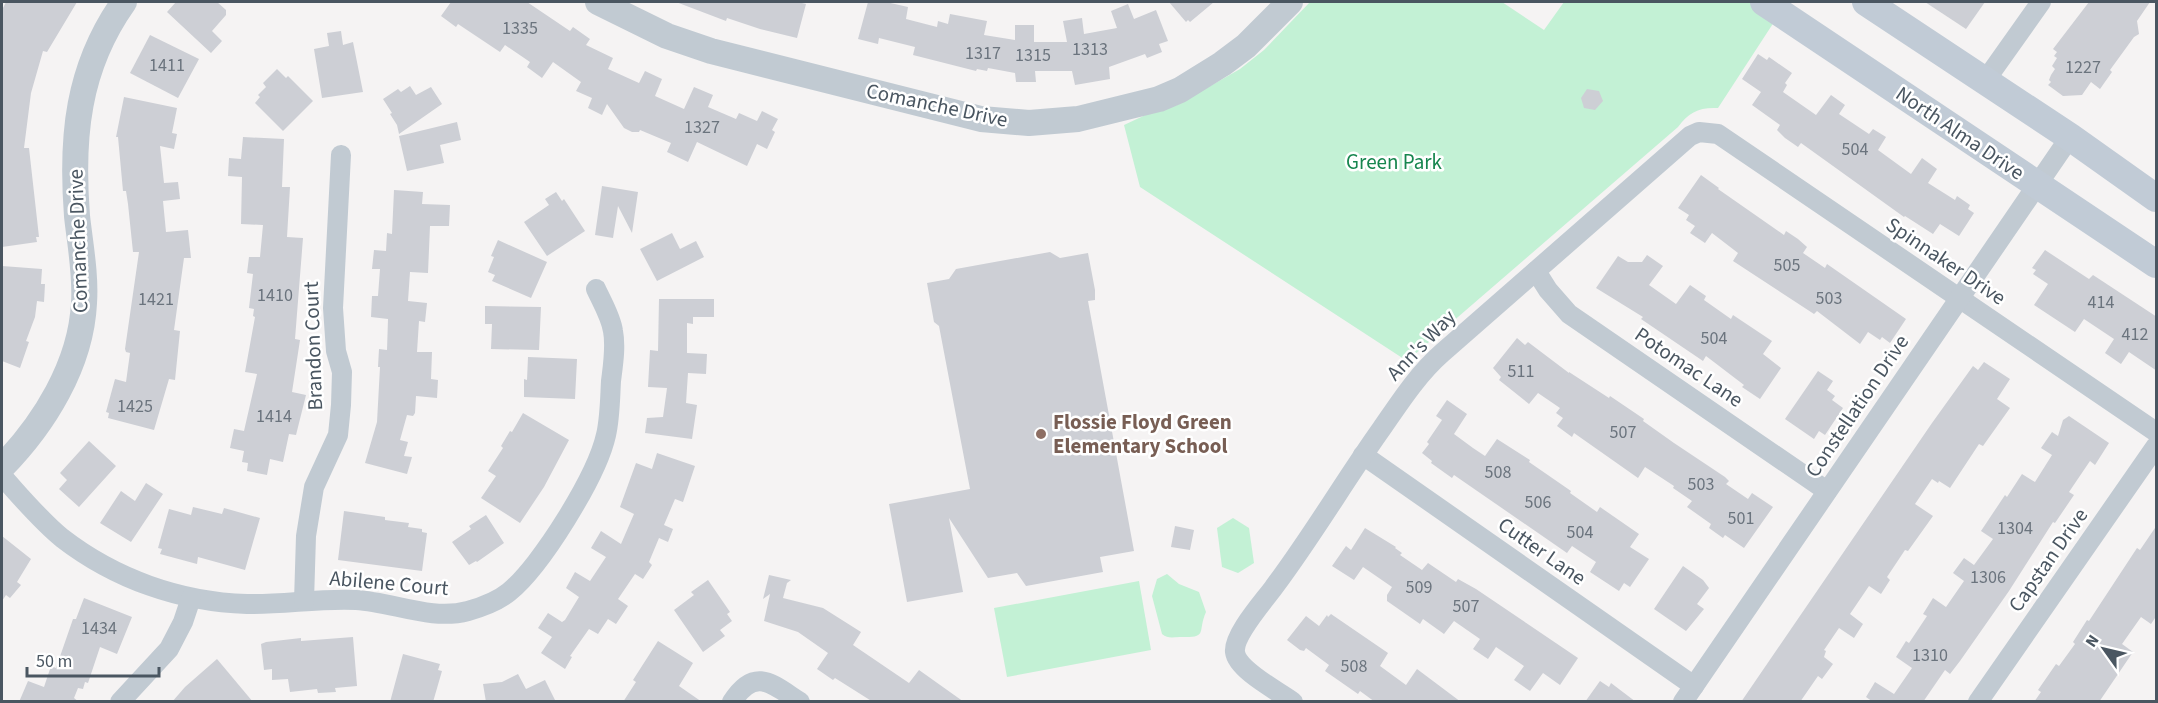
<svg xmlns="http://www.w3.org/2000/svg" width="2158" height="703" font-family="'Source Sans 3',sans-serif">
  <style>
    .green { fill: #c3f1d5 }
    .building { fill: #cdcfd5 }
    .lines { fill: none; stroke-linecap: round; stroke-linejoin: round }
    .minor { stroke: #c1cad2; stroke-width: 20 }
    .tertiary { stroke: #c1cad2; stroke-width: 26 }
    .secondary { stroke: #c1cbd6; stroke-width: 28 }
    .education-dot { fill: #8d6e63; stroke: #fff; stroke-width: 2 }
    .labels { text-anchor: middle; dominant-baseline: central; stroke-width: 5; stroke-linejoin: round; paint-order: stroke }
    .number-label { font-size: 18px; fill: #6b747e }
    .street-label { font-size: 21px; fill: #4a5661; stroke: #fff }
    .park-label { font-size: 21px; fill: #17864f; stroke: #fff }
    .education-label { font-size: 21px; font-weight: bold; fill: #785e54; stroke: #fff; text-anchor: start }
  </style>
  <rect width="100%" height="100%" fill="#f5f3f3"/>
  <g class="green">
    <path d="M1310,2h192l42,28 20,-28h186l26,17 -58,89c-19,-1 -29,4 -40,19l-271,234 -267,-174 -16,-62 30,-14 23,-6 63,-36 24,-19z"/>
    <polygon points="1233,518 1249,528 1254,563 1238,573 1222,567 1217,528"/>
    <path d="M1167,574l12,10 20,8 7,20c-9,20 3,26 -26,25 -7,0 -12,2 -18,-3l-10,-38 5,-17z"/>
    <polygon points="1139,581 1151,650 1007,677 994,608"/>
  </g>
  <g class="building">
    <polygon points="6,2 77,2 47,52 43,51 31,93 24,148 29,148 39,237 36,237 37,242 2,247 2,10"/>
    <polygon points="176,2 217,2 226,10 226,15 212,31 222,41 211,53 167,12"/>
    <polygon points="451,2 527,2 570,31 573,27 590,39 586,45 613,58 608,69 639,83 645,71 662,79 655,96 684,109 694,87 713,95 708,107 736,119 739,113 757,121 762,111 778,119 772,130 775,132 767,149 757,144 747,166 697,142 688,162 667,152 671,143 640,130 639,132 632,132 624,128 607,104 602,115 588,108 592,98 576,91 581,82 553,62 542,78 527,67 530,62 505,45 500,52 458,24 456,27 441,16"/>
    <polygon points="676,2 798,2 806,4 797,38 760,29 727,18 726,21"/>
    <polygon points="868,2 886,2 908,7 906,19 937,27 938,21 948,24 950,14 987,21 984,35 1015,40 1015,25 1034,25 1034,42 1067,42 1063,21 1082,18 1084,34 1117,28 1111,11 1128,4 1134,19 1156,10 1168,41 1159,44 1162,52 1147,58 1145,54 1109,67 1110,79 1075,85 1072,71 1035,71 1036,82 1016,82 1015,73 988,68 987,71 977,69 976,71 913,55 915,47 879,38 878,44 858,39"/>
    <polygon points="1169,2 1214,2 1190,22 1188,20 1186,22"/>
    <polygon points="1925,2 1985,2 1966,29"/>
    <polygon points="2089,2 2150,2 2137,21 2139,34 2134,37 2110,70 2112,72 2100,89 2091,82 2082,95 2063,96 2048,85 2051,82 2049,80 2051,75 2055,69 2052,66 2057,58 2054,56 2057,52 2053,49"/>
    <polygon points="341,31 343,45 353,42 363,92 322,98 314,49 329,46 327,33"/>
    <polygon points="150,35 199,59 178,98 130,73"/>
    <polygon points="1758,54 1767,60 1769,57 1792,73 1785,83 1787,85 1783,92 1816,115 1831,95 1845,105 1839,114 1869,134 1873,129 1886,137 1878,150 1911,174 1922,158 1937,169 1928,183 1955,200 1957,196 1970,205 1968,209 1974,213 1959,236 1940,224 1933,234 1905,216 1904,217 1801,143 1798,147 1785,138 1777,130 1780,125 1752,105 1761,92 1742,79"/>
    <polygon points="277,69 286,78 288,76 313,101 283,131 255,103 260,97 258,95 266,87 263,83"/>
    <polygon points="410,86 416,95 431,87 442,104 399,134 397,125 390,114 392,113 383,99 398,89 401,92"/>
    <polygon points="1587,89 1599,91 1603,101 1595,110 1584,108 1581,98"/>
    <polygon points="124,97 177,108 172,133 177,134 174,149 160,146 164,183 178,182 180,199 163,201 166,232 188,230 191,258 184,258 174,330 180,331 175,380 169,379 154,430 108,418 109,413 106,412 115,379 126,382 130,353 126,352 125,349 139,252 133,252 128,204 126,191 123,191 118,137 116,137"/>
    <polygon points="457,122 461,140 440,145 444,163 407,171 399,136"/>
    <polygon points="243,137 284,139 282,187 290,187 287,237 303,238 295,339 300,340 292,392 306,395 296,435 289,434 283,462 270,459 267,475 247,471 248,463 242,462 244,451 230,448 234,429 244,431 257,374 245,372 255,317 253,316 254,309 249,308 253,274 247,273 249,257 260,257 263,225 241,224 242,177 228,176 229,158 241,159"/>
    <polygon points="1701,175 1719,188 1718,189 1784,235 1786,231 1798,239 1807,247 1803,253 1825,268 1827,264 1906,319 1890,343 1882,337 1880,340 1868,332 1860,344 1817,311 1814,314 1733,261 1738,253 1712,233 1705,243 1690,233 1695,226 1686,220 1689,215 1678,208"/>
    <polygon points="602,186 638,192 632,233 618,206 613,238 595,235"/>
    <polygon points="394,190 423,192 422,204 450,205 449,226 430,226 428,273 410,272 408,301 427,303 425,322 419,321 417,352 432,352 431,379 438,380 437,398 416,396 415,413 413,416 407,415 400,440 408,442 404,456 412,457 407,474 365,463 377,422 380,367 378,367 379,349 387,350 388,319 371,317 372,296 378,296 380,269 372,269 374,250 386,251 387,233 392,234"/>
    <polygon points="556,192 562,201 564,199 585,231 547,256 524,222 549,205 545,199"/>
    <polygon points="672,233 680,249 696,241 704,257 657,281 640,249"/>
    <polygon points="498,240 547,262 531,298 492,281 495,275 488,272 494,257 491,256"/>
    <polygon points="2045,250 2089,279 2093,275 2157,317 2157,371 2129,352 2121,364 2105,353 2114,339 2084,319 2075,332 2034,305 2048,284 2033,274 2036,270 2032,268"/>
    <polygon points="1050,252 1060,258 1088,253 1095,290 1095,300 1088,301 1134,551 1100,557 1103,572 1026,586 1017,573 988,578 949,518 963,592 907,602 889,504 970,489 939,326 934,322 927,283 949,279 956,269"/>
    <polygon points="1647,255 1663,266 1649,285 1676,304 1690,285 1706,296 1704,300 1731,319 1733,315 1772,341 1763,354 1781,368 1760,399 1742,387 1744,385 1706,356 1703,361 1641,319 1643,317 1596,288 1618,256 1628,262 1642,262"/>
    <polygon points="2,266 42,269 41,284 45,284 44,302 37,301 35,317 26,341 29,342 20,368 2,361"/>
    <polygon points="659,299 714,299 714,317 693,317 693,324 687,323 687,353 707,354 706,374 688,373 686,403 697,405 692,439 645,433 647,418 663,417 667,388 648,387 650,350 658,351"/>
    <polygon points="485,306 541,307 539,350 491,349 492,324 485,324"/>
    <polygon points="1517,338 1525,345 1528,342 1569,373 1569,372 1609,398 1610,396 1644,419 1643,421 1674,443 1725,477 1729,481 1726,484 1748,499 1752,493 1773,507 1744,548 1725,535 1723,538 1709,528 1711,524 1687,507 1692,501 1673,488 1674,486 1645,467 1638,478 1574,433 1572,437 1557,426 1563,418 1556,413 1560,408 1538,393 1529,404 1499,380 1501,377 1493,368"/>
    <polygon points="528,357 577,359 575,399 524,397 524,379 527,380"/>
    <polygon points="1984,362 2010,379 1997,399 2010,408 1983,446 1979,444 1950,488 1939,481 1938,483 1932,479 1915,504 1933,516 1908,551 1905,550 1887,577 1890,580 1881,594 1869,586 1850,614 1863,624 1854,638 1839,628 1824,650 1826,651 1824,657 1833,664 1822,679 1818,676 1800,702 1741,702 1932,423 1973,366 1978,370"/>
    <polygon points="1818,371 1833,381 1827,390 1835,396 1832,400 1843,408 1825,435 1819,431 1814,439 1785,419"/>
    <polygon points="1447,400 1467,414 1454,434 1473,448 1485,456 1497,439 1530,460 1529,462 1571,491 1570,493 1597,512 1600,507 1639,534 1630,547 1649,559 1630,587 1624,583 1619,591 1590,572 1596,562 1572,546 1567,553 1454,475 1452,478 1431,463 1432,461 1422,453 1429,444 1427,442 1442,420 1436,416"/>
    <polygon points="523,413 569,440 544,487 520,523 481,498 496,476 488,471 503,448 501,446 510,431 512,432"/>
    <polygon points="2069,416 2109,443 2095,465 2090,461 2069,492 2074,495 2055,523 2053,522 2009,591 1960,661 1950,674 1945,670 1923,702 1873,702 1866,697 1875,682 1894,694 1912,668 1896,657 1906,641 1909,643 1927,616 1923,614 1933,598 1946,607 1964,581 1953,573 1964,558 1974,565 1993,539 1981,531 2005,495 2007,497 2022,474 2035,482 2052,455 2041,448 2052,432 2058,436 2063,420"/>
    <polygon points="89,441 116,466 79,507 59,489 67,480 60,473"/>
    <polygon points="657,453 695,466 683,502 675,499 664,525 673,529 668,542 659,538 649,562 652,565 643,579 635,574 618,599 628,606 616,624 608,619 598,634 589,629 570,656 572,657 565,669 541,653 552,637 538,628 548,613 562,622 565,620 579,597 566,588 575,572 590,581 606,557 591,548 601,531 621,544 634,514 620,507 636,463 652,469"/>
    <polygon points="146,483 163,494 131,542 100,523 121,491 135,501"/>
    <polygon points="193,507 222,514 224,508 260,518 245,570 198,557 197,564 160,554 162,549 158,548 169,509 191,515"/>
    <polygon points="344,511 385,517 385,520 409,523 408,527 422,529 422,532 427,533 422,571 338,560"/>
    <polygon points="486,515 504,543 477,562 476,561 469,565 452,542 471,529 469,526"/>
    <polygon points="2157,525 2157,615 2151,624 2141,617 2122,644 2133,652 2099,702 2034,702 2041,692 2038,690 2056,664 2059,666 2075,644 2073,642 2087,620 2089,621 2137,548 2140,550"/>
    <polygon points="1175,526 1194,530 1190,550 1171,547"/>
    <polygon points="1365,528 1396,547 1395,548 1402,553 1400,555 1422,570 1428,563 1456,582 1458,579 1476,589 1578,658 1560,685 1543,673 1530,691 1514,680 1524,666 1496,647 1488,659 1473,649 1480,639 1454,621 1444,634 1423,619 1420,624 1387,601 1387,595 1392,587 1363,567 1354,580 1332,566 1346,546 1351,550"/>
    <polygon points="2,536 31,559 17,582 21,585 10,598 6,595 2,601"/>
    <polygon points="1683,566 1703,580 1709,588 1697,604 1704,609 1686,631 1654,609"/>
    <polygon points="769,575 791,580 787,583 783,598 823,608 861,632 853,645 909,683 919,670 964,702 873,702 835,678 833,680 817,669 828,653 798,632 764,621 770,594 763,599"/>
    <polygon points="708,580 730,612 727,614 732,621 720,630 725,636 703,652 674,610 694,595 691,592"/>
    <polygon points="84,598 132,617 117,654 100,647 88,683 85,682 83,689 78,688 74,698 79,702 19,702 28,681 44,687 51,666 56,668 73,619 76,619"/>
    <polygon points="1331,614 1388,653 1380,666 1406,685 1417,669 1461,702 1375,702 1360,691 1358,694 1325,671 1329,665 1306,648 1304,651 1300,650 1287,640 1306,616 1319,626 1327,615 1328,617"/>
    <polygon points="353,637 357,686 335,688 336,692 318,693 317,689 290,692 288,679 272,680 272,669 264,670 261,644 266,642 301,638 301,641"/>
    <polygon points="658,641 693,663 679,686 702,702 623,702 636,682 633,680"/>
    <polygon points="403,654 440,664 438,670 442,671 433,702 390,702"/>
    <polygon points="217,659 253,702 172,702 185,687"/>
    <polygon points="518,674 526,689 545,680 556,702 486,702 483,684 502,682"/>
    <polygon points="1600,681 1609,687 1611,683 1636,702 1585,702"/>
  </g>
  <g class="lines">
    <g class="minor">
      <polyline points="1985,81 2041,2"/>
      <polyline points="1536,271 1548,290 1569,314 1827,491"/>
      <polyline points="1363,455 1694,686"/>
      <path d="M2,476c19,21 38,44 60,62 53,41 118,64 185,66 36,1 72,-6 109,-4 37,2 75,21 112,11 14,-4 30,-10 41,-19 32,-26 88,-116 97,-157 4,-17 4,-36 5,-54 2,-16 5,-34 2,-50 -2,-14 -11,-29 -17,-42"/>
      <polyline points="304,601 306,536 314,487 338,435 341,405 342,372 336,351 333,308 341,155"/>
      <polyline points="120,702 169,649 183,622 191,598"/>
      <path d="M732,702c23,-36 40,-18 68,0"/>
      <path d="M1293,702c-15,-11 -56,-32 -58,-50 -2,-17 29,-51 39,-65 39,-52 71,-107 108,-159 18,-26 36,-54 60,-75l248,-217 9,-4 19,2 438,298"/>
      <polyline points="1683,702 2070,137"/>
      <polyline points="1978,702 2156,446"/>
    </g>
    <g class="tertiary">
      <polyline points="598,2 667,36 711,51 981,119 1029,123 1078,119 1159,99 1180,90 1222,64 1246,46 1290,2"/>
      <path d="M2,467c42,-43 79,-102 82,-164 2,-29 -4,-59 -7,-87 -6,-78 0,-148 47,-214"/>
    </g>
    <g class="secondary">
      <polyline points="1764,2 2156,264"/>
      <polyline points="1866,2 2070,137 2156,198"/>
    </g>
  </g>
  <circle class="education-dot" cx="1041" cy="434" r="6"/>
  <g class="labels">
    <g class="number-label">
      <text x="520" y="28">1335</text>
      <text x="1090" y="49">1313</text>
      <text x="983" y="53">1317</text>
      <text x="1033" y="55">1315</text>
      <text x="167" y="65">1411</text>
      <text x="2083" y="67">1227</text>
      <text x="702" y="127">1327</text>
      <text x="1855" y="149">504</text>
      <text x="1787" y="265">505</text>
      <text x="275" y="295">1410</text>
      <text x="1829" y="298">503</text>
      <text x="156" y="299">1421</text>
      <text x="2101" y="302">414</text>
      <text x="2135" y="334">412</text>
      <text x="1714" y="338">504</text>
      <text x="1521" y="371">511</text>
      <text x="135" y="406">1425</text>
      <text x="274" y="416">1414</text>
      <text x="1623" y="432">507</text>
      <text x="1498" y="472">508</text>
      <text x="1701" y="484">503</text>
      <text x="1538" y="502">506</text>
      <text x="1741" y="518">501</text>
      <text x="2015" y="528">1304</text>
      <text x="1580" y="532">504</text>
      <text x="1988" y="577">1306</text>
      <text x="1419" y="587">509</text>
      <text x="1466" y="606">507</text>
      <text x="99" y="628">1434</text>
      <text x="1930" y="655">1310</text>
      <text x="1354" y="666">508</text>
    </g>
    <g class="street-label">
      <text transform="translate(937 105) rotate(12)">Comanche Drive</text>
      <text transform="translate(1960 133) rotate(34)">North Alma Drive</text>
      <text transform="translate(78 241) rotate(-92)">Comanche Drive</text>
      <text transform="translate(1946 261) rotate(34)">Spinnaker Drive</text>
      <text transform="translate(1421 345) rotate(-46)">Ann's Way</text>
      <text transform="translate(313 346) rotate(-92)">Brandon Court</text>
      <text transform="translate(1689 367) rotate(34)">Potomac Lane</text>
      <text transform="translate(1857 406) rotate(-56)">Constellation Drive</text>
      <text transform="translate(1542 551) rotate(35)">Cutter Lane</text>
      <text transform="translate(2048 560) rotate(-55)">Capstan Drive</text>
      <text transform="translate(389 583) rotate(5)">Abilene Court</text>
    </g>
    <g class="park-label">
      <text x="1394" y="162">Green Park</text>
    </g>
    <g class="education-label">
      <text x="1053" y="422">Flossie Floyd Green<tspan x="1053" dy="24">Elementary School</tspan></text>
    </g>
  </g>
  <rect width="2158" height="703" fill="none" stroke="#4a5661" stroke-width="6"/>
  <g transform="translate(2104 649) rotate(304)" stroke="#ffffff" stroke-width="4.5" paint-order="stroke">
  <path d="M0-4.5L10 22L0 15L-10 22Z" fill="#4a5661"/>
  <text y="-9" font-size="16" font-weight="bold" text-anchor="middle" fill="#4a5661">N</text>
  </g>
  <path d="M27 667v9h132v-9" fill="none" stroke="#4a5661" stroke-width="3"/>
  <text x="36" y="667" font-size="18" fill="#4a5661" stroke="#ffffff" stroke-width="4.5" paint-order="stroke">50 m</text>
</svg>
